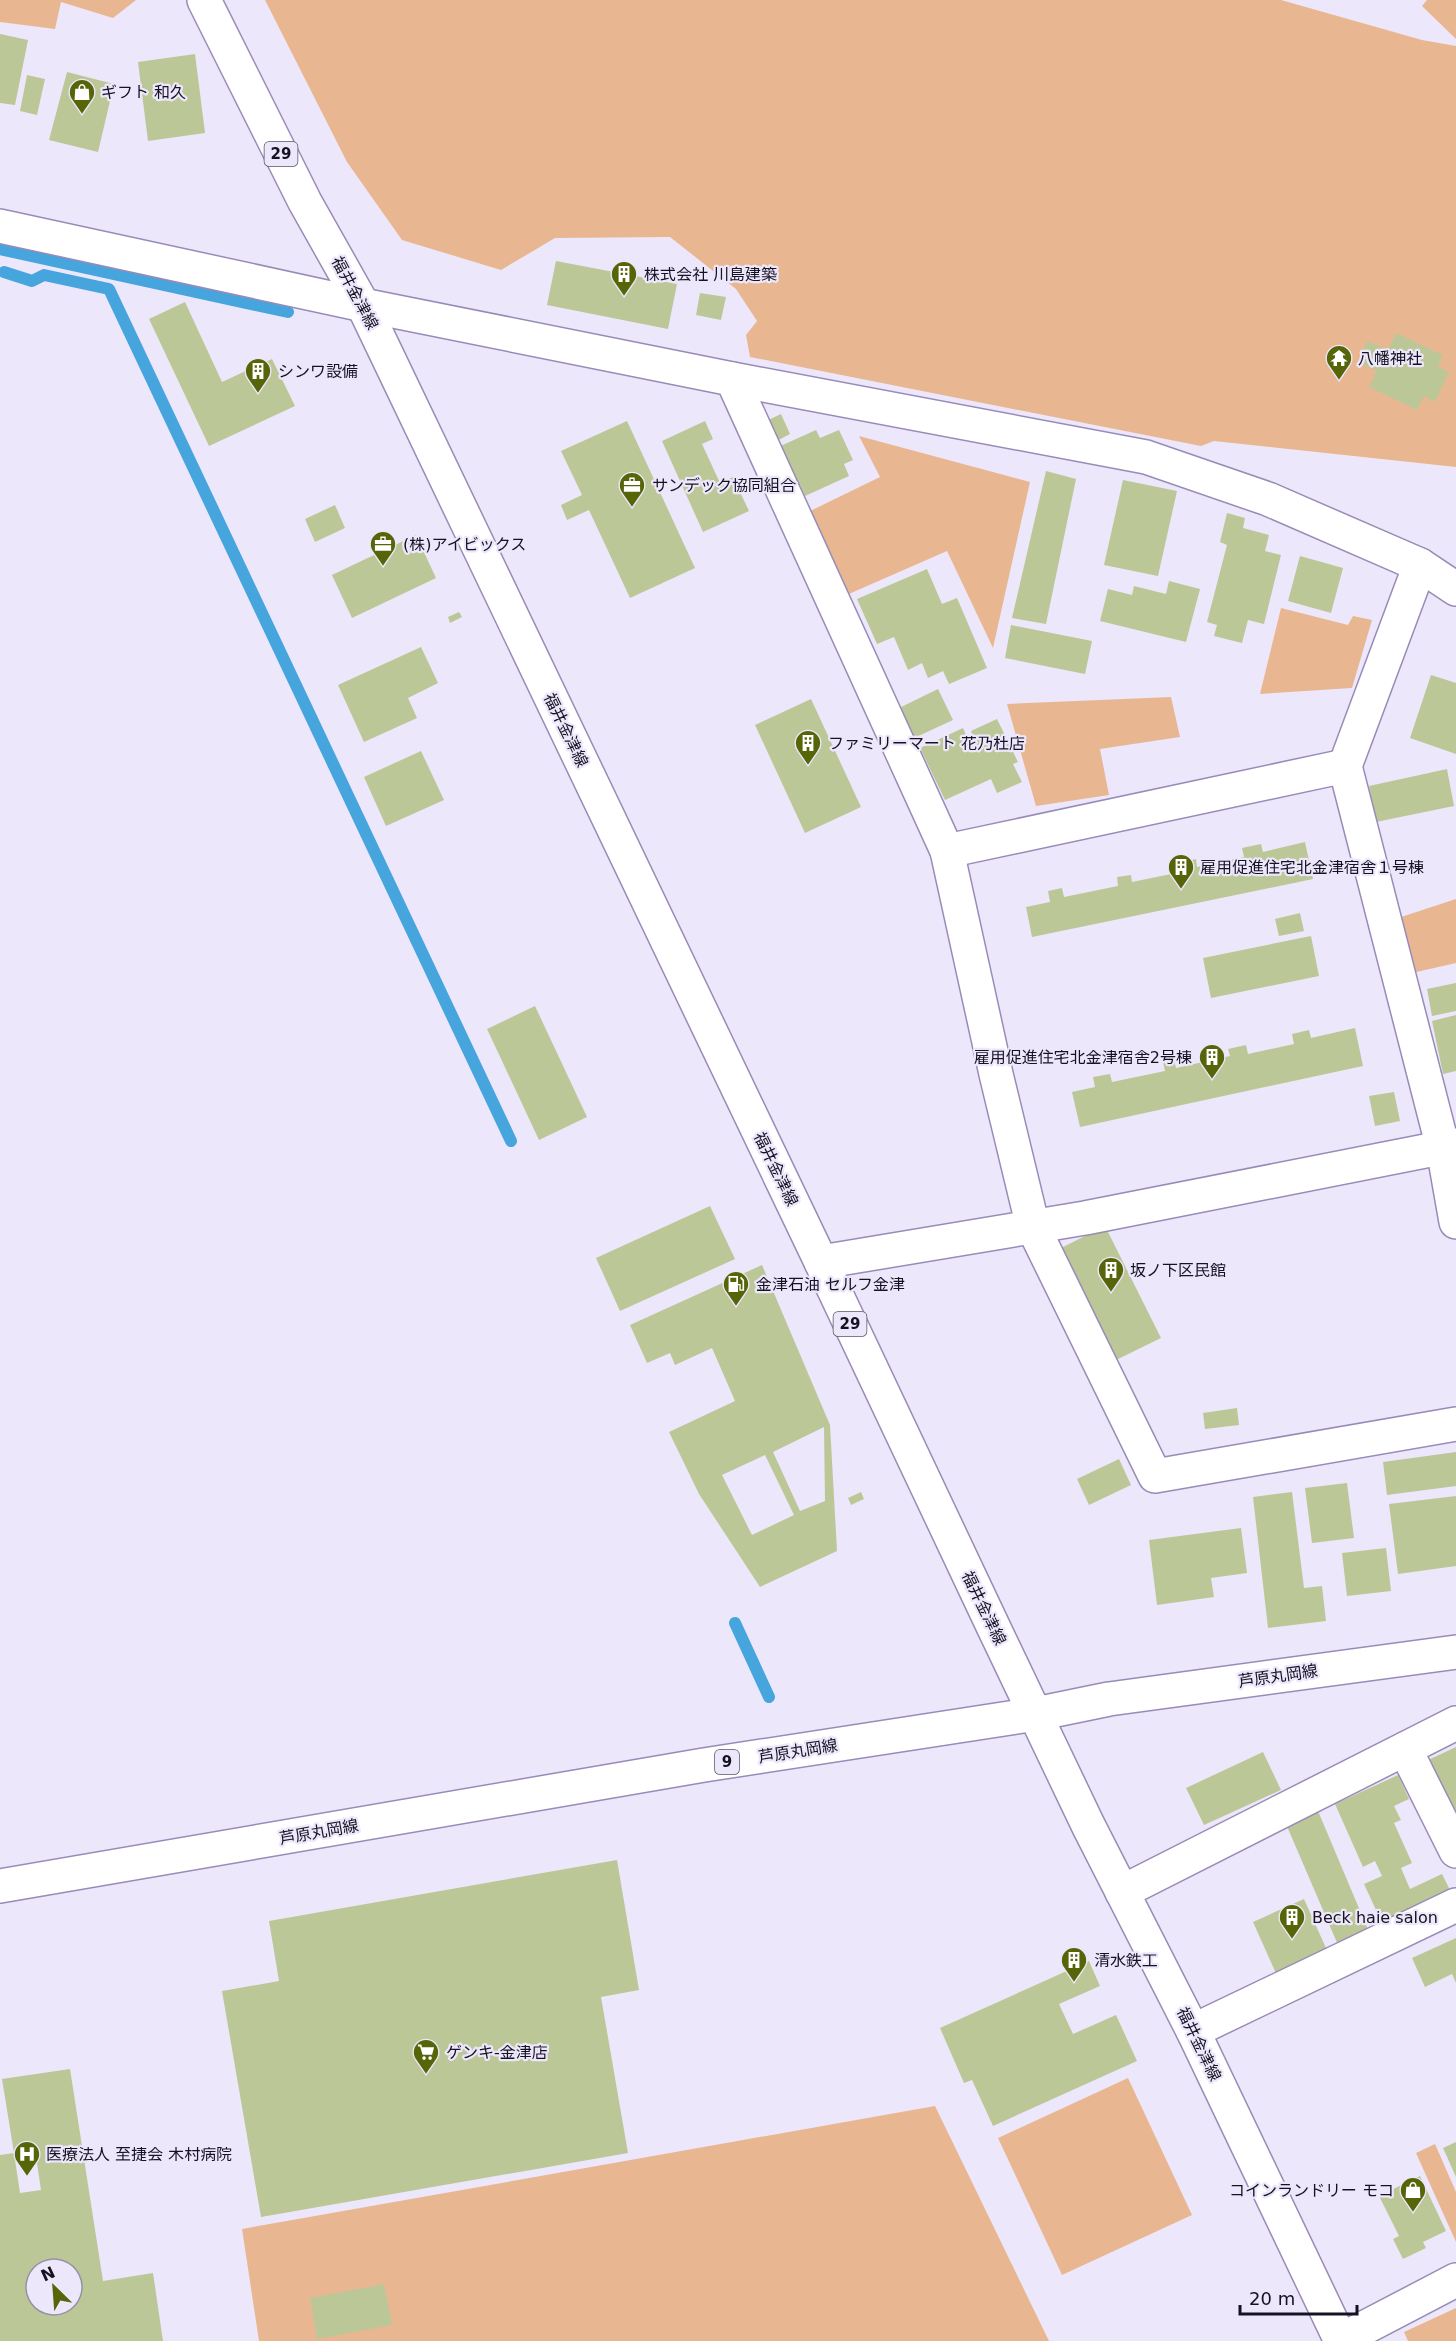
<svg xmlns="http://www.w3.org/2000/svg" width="1456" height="2341" viewBox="0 0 1456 2341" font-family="'DejaVu Sans','Noto Sans JP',sans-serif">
<rect width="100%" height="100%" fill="#ede7fb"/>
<g fill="#e8b791">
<path d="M0,0H136L113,18L61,2L55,29L0,22Z"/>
<path d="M265,0H1281L1422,40L1456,46V467L1214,441L1201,446L750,357L746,335L757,321L736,289L670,237L555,238L501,270L402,240L347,162Z"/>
<path d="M1427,0H1456V39L1422,6Z"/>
<path d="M859,436L1030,482L993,648L947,551L842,597L804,514L880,477Z"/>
<path d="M1281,608L1348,625L1353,616L1372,620L1352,688L1260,694Z"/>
<path d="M1171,697L1180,737L1100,749L1109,795L1036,806L1007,704Z"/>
<path d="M1456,899V963L1412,973L1398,918Z"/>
<path d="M1128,2078L1192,2215L1062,2275L998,2138Z"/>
<path d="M935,2106L1049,2341H259L242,2229Z"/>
<path d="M1435,2144L1456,2192V2242L1416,2153Z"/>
<path d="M1456,2308V2341H1408L1404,2332Z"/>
</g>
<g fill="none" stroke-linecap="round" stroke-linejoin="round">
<g stroke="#47a5dd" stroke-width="12">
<path d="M0,249L288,312"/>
<path d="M4,272L32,281L44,275L109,289L511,1141"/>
<path d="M735,1623L769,1697"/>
</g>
</g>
<g fill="#bcc797" fill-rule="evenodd">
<path d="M0,34L28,40L15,105L0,103Z"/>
<path d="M195,54L205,133L148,141L138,62Z"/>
<path d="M67,72L114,84L98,152L49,140Z"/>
<path d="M27,75L45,79L37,115L20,111Z"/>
<path d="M556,261L677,284L668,329L547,305Z"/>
<path d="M700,293L726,297L721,320L696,315Z"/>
<path d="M185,302L222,382L272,359L295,406L209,446L149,319Z"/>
<path d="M1396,333L1443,355L1438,367L1449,372L1435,402L1424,396L1417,410L1369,387L1377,371L1358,362L1367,341L1388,350Z"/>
<path d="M781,414L790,434L771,444L762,423Z"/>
<path d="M627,421L695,568L630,598L589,510L567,520L561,505L582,495L561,451Z"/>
<path d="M705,421L713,439L702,444L720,483L733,477L749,511L703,532L662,441Z"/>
<path d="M816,430L820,438L839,430L853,460L844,464L849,476L805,496L800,485L794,488L776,448Z"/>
<path d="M1046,471L1076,479L1046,624L1012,618Z"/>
<path d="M1123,480L1177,491L1158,576L1104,565Z"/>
<path d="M335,505L345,528L315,542L305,519Z"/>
<path d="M1227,513L1245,518L1243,528L1269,535L1265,551L1281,555L1264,624L1248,620L1242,643L1214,636L1217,625L1207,622L1227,545L1220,542Z"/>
<path d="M416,535L436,578L352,618L332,575Z"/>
<path d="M1300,556L1343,568L1331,613L1288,601Z"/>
<path d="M927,569L942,604L957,598L987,668L949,684L943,671L928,678L922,663L908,670L894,637L877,644L857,599Z"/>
<path d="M1169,581L1200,589L1186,642L1100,621L1108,589L1132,595L1134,586L1166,594Z"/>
<path d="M459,612L462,617L450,623L448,617Z"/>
<path d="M1011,625L1092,641L1085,674L1005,658Z"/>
<path d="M421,647L438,683L408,698L417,718L364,742L338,685Z"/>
<path d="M1431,675L1456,683V754L1410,738Z"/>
<path d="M938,689L953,720L912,739L897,709Z"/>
<path d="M811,699L861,807L805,833L755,725Z"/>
<path d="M997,719L1018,762L1013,764L1022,782L997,793L991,779L945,800L920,748L963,728L970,744L975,741L971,731Z"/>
<path d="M421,751L444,800L386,826L364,777Z"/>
<path d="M1447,769L1454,806L1376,822L1369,786Z"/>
<path d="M1305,842L1313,879L1032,937L1026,907L1050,902L1048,891L1062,888L1064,897L1118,886L1117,877L1131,875L1132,882L1181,872L1179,863L1196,859L1197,867L1244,857L1242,848L1261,844L1263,852Z"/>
<path d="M1300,913L1304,931L1279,936L1275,919Z"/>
<path d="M1311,936L1319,976L1211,998L1203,958Z"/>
<path d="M1456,983V1011L1432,1016L1427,989Z"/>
<path d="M535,1006L587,1117L539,1140L487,1029Z"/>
<path d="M1456,1015V1071L1443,1074L1432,1021Z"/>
<path d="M1355,1028L1363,1066L1080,1127L1072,1092L1095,1087L1093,1077L1110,1074L1112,1082L1165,1071L1163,1062L1174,1060L1176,1068L1230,1056L1228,1049L1246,1045L1248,1054L1294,1044L1292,1034L1309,1030L1311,1038Z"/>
<path d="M1394,1092L1400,1121L1375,1126L1369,1096Z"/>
<path d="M710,1206L735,1259L620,1311L596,1258Z"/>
<path d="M1105,1226L1161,1338L1116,1360L1061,1248Z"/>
<path d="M762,1265L830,1425L837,1551L760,1587L699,1494L669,1432L735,1401L712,1348L675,1365L670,1353L647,1363L630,1325ZM824,1427L825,1501L800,1511L773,1452ZM765,1455L794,1515L752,1535L722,1475Z"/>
<path d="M1237,1408L1239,1425L1205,1429L1203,1413Z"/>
<path d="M1456,1452V1486L1387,1495L1383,1462Z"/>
<path d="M1119,1459L1131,1485L1089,1505L1077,1479Z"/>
<path d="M1347,1483L1354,1538L1312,1543L1305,1488Z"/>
<path d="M861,1492L864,1499L851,1505L848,1498Z"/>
<path d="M1292,1492L1304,1588L1322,1586L1326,1621L1268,1628L1253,1497Z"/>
<path d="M1456,1496V1566L1398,1574L1389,1504Z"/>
<path d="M1241,1528L1247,1573L1211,1578L1214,1597L1157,1605L1149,1540Z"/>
<path d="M1386,1548L1391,1591L1347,1596L1342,1553Z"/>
<path d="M1456,1747V1823L1428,1760Z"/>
<path d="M1263,1752L1281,1790L1204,1825L1186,1788Z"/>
<path d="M1398,1775L1409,1799L1394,1806L1401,1820L1394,1823L1412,1863L1401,1868L1410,1889L1442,1874L1451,1892L1382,1923L1364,1884L1382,1876L1375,1861L1363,1867L1335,1804Z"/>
<path d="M1318,1811L1369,1932L1338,1945L1286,1824Z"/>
<path d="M617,1860L639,1990L601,1997L628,2153L261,2217L222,1991L279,1981L269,1921Z"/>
<path d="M1304,1899L1330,1957L1279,1980L1253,1922Z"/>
<path d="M1456,1938V1983L1452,1974L1425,1987L1412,1958Z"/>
<path d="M1089,1961L1100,1986L1059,2004L1073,2034L1116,2015L1137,2061L993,2126L972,2080L964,2083L940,2028Z"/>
<path d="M70,2069L103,2281L153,2273L163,2341H0V2155L14,2153L20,2193L41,2190L35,2150L14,2153L2,2079ZM36,2269H72V2305H36Z"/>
<path d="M1456,2142V2177L1443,2148Z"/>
<path d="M1420,2176L1446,2231L1423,2242L1426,2248L1403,2259L1393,2239L1399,2236L1379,2196Z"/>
<path d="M384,2284L392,2325L317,2339L310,2298Z"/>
</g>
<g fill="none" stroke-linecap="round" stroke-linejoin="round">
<g stroke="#998bb7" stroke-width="36">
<g id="minor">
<path d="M0,226L363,305L732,379L1146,457L1268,499L1420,565L1456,589"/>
<path d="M732,379L947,851L996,1074L1033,1227L1155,1476L1456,1424"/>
<path d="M1345,766L1420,565"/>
<path d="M947,851L1345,766L1443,1148L1456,1222"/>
<path d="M821,1262L1085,1218L1456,1145"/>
<path d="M1405,1749L1456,1851"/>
<path d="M1122,1892L1456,1723"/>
<path d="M1193,2031L1456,1905"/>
<path d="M1341,2340L1456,2280"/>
</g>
</g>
<g stroke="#998bb7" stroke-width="36">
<g id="major">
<path d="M204,0L305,202L363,305L821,1262L992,1624L1088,1825L1193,2031L1341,2341"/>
<path d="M0,1886L704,1765L1036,1714L1109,1699L1456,1652"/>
</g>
</g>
<use href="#minor" stroke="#fff" stroke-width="33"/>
<use href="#major" stroke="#fff" stroke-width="33"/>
</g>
<defs>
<g id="shop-pin" transform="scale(1.35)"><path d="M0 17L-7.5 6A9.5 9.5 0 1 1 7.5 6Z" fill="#576509" stroke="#ede7fb"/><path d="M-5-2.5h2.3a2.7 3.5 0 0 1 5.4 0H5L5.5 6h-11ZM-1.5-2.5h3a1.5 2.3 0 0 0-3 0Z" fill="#fff"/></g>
<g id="building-pin" transform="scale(1.35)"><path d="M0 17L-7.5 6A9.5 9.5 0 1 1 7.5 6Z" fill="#576509" stroke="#ede7fb"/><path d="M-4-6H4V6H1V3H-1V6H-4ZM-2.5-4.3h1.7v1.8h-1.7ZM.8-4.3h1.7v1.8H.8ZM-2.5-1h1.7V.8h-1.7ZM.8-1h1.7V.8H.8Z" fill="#fff"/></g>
<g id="temple-pin" transform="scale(1.35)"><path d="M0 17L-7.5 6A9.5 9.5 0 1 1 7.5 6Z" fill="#576509" stroke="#ede7fb"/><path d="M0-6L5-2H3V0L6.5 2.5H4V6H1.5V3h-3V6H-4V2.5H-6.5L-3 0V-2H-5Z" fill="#fff"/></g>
<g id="office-pin" transform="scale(1.35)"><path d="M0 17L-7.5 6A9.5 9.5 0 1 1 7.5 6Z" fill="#576509" stroke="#ede7fb"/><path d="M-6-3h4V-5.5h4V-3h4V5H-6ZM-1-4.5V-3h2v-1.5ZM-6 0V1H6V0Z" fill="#fff"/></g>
<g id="fuel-pin" transform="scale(1.35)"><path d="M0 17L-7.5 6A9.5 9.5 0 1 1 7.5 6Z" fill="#576509" stroke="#ede7fb"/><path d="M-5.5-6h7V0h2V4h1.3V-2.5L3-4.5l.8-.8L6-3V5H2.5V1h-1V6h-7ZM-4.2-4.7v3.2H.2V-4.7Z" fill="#fff"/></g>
<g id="supermarket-pin" transform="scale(1.35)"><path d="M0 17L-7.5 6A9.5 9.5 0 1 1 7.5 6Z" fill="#576509" stroke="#ede7fb"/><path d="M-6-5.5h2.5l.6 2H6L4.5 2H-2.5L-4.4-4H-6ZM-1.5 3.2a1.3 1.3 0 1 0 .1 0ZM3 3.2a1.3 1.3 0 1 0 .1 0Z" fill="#fff"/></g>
<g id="hospital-pin" transform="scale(1.35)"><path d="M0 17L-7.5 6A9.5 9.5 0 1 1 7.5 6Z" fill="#576509" stroke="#ede7fb"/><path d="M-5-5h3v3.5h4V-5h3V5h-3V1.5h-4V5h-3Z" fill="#fff"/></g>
</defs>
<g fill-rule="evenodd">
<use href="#shop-pin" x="82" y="92"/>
<use href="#building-pin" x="624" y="274"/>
<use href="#temple-pin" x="1339" y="358"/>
<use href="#building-pin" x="258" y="371"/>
<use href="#office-pin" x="632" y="485"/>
<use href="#office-pin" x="383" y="544"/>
<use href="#building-pin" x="808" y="743"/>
<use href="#building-pin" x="1181" y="867"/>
<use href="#building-pin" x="1212" y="1057"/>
<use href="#building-pin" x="1111" y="1270"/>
<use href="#fuel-pin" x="736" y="1284"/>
<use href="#building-pin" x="1292" y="1917"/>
<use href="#building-pin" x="1074" y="1960"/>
<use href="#supermarket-pin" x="426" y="2052"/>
<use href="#hospital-pin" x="27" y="2154"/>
<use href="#shop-pin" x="1413" y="2190"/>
</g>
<g text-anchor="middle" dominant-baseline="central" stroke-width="4.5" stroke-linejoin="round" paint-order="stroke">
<g fill="#ede7fb" stroke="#575263" stroke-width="1.5">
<rect x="264.5" y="142" width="33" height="24" rx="4.5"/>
<rect x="833.5" y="1312" width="33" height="24" rx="4.5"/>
<rect x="715" y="1750" width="24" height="24" rx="4.5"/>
</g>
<g font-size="15" font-weight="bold" fill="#171222">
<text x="281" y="154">29</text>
<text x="850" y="1324">29</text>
<text x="727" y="1762">9</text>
</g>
<g font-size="16" fill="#171222" stroke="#ede7fb" text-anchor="start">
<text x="101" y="92">ギフト 和久</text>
<text x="644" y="274">株式会社 川島建築</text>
<text x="1358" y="358">八幡神社</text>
<text x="278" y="371">シンワ設備</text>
<text x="652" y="485">サンデック協同組合</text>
<text x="403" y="544">(株)アイビックス</text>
<text x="828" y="743">ファミリーマート 花乃杜店</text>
<text x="1200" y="867">雇用促進住宅北金津宿舎１号棟</text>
<text x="1192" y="1057" text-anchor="end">雇用促進住宅北金津宿舎2号棟</text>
<text x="1130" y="1270">坂ノ下区民館</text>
<text x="756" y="1284">金津石油 セルフ金津</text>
<text x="1312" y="1917">Beck haie salon</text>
<text x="1094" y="1960">清水鉄工</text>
<text x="446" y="2052">ゲンキ-金津店</text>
<text x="46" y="2154">医療法人 至捷会 木村病院</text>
<text x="1394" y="2190" text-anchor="end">コインランドリー モコ</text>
</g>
<g font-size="16" fill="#171222" stroke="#ede7fb">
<text transform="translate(355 293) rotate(62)">福井金津線</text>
<text transform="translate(566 730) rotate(64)">福井金津線</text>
<text transform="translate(776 1169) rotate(64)">福井金津線</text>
<text transform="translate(984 1608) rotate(64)">福井金津線</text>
<text transform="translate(1278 1676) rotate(-8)">芦原丸岡線</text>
<text transform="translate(798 1751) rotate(-9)">芦原丸岡線</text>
<text transform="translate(319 1832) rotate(-10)">芦原丸岡線</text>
<text transform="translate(1199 2044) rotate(64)">福井金津線</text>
</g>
</g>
<g transform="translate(54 2287) rotate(335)"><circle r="28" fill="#ede7fb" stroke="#9792a4" stroke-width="1.5"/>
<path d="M0-4.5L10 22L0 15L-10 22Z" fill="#576509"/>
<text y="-9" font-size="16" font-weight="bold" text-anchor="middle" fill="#171222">N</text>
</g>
<path d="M1240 2305v9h117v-9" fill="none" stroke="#171222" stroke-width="3"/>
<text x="1249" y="2305" font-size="18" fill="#171222" stroke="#ede7fb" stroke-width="4.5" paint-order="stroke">20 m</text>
</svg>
